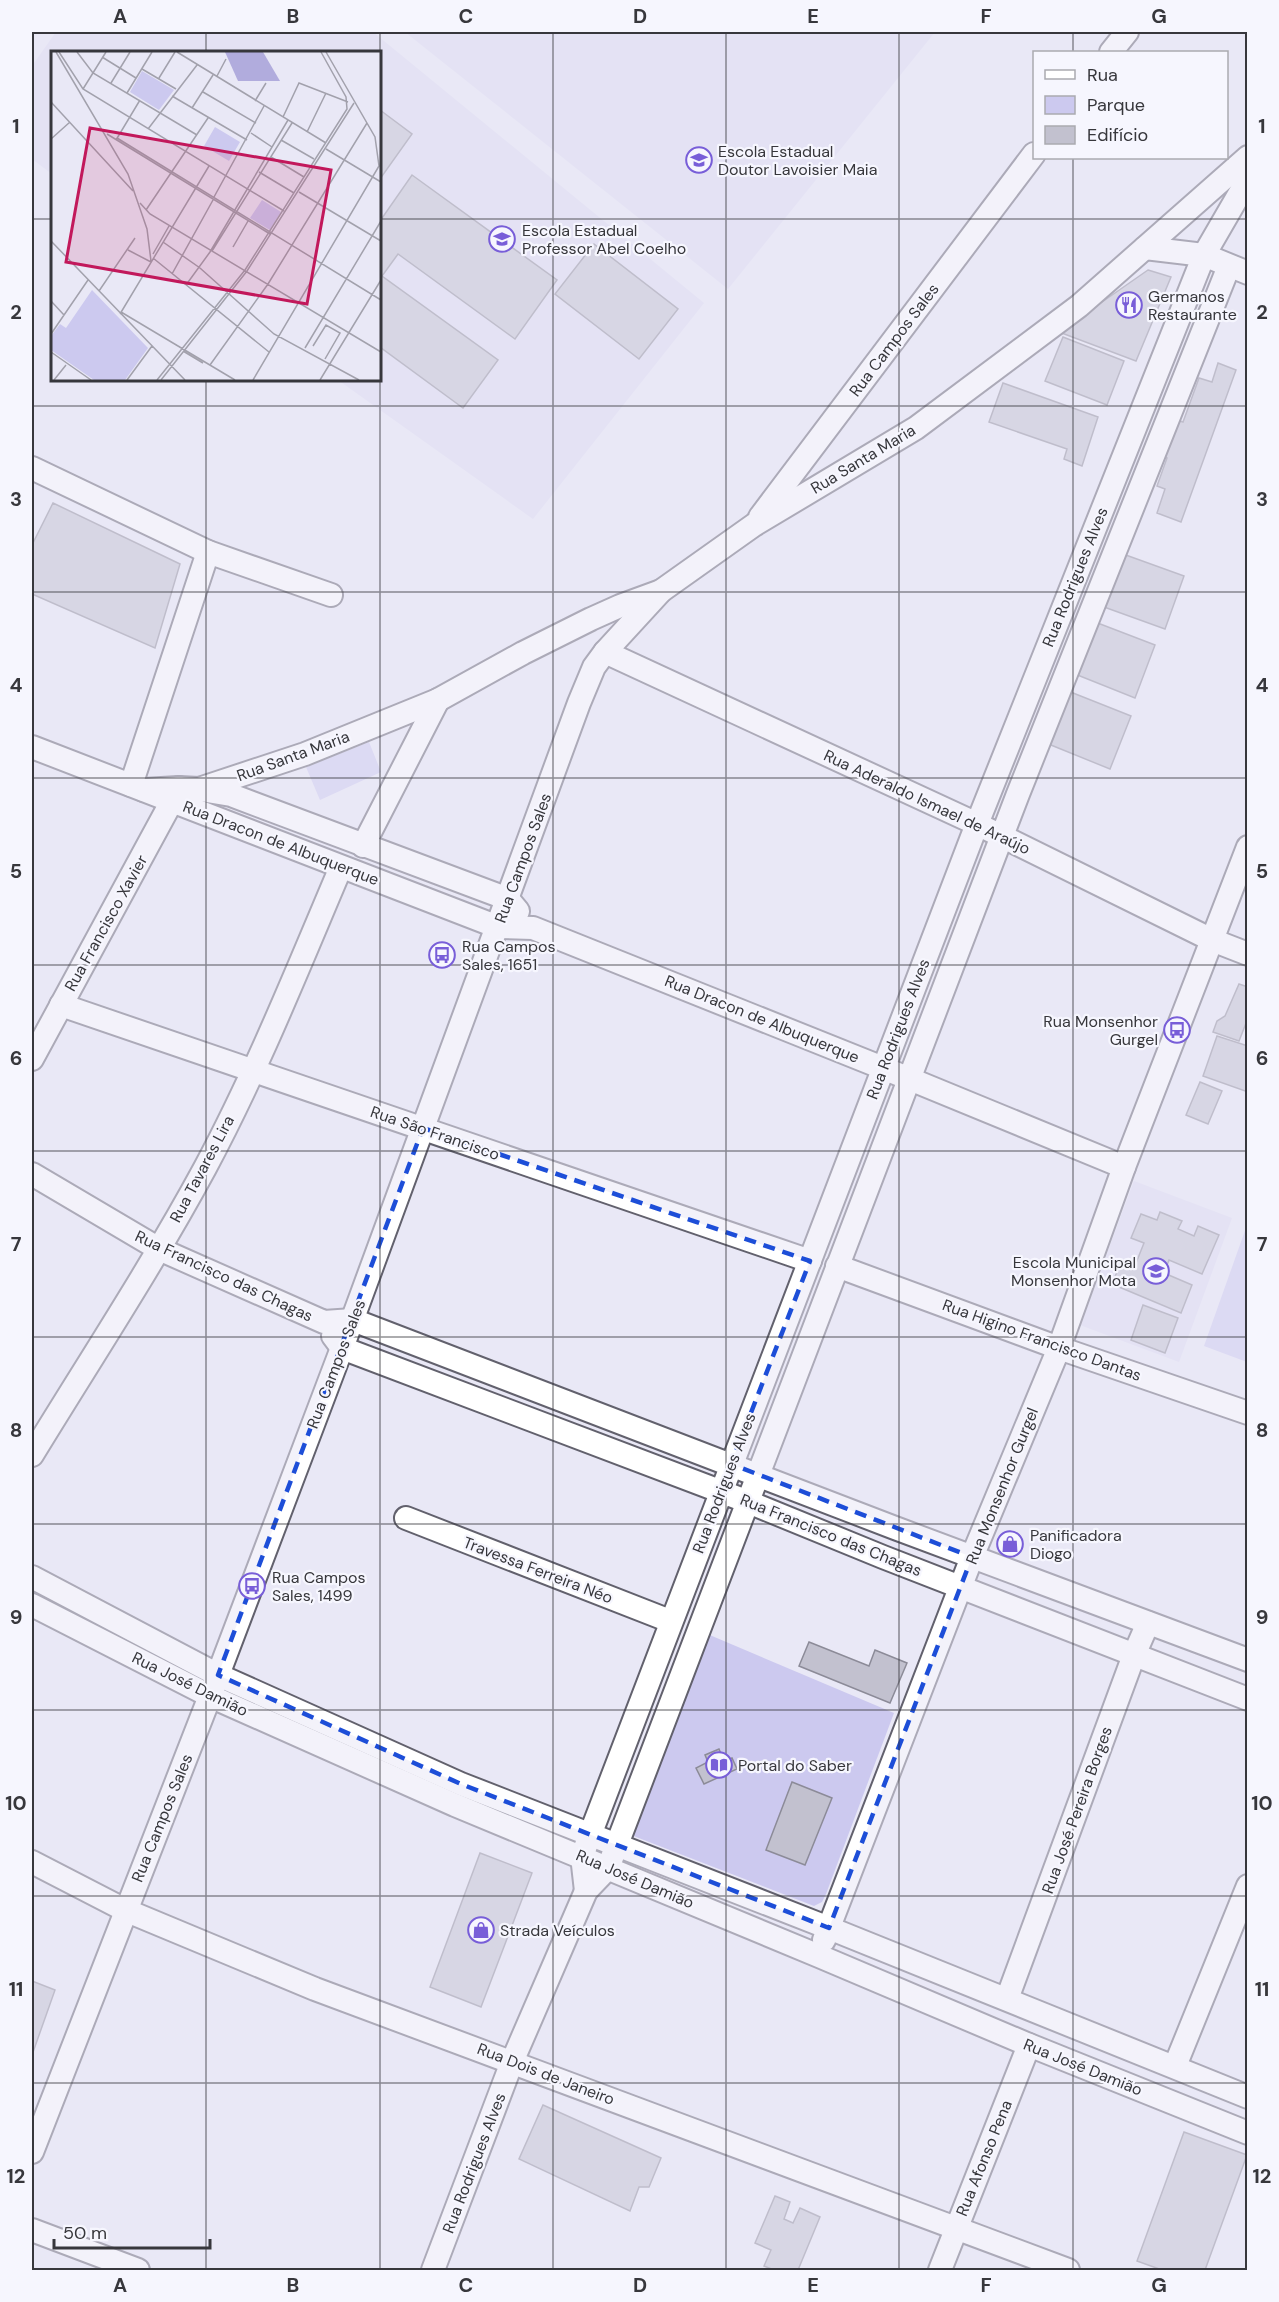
<svg xmlns="http://www.w3.org/2000/svg" width="1279" height="2302" viewBox="0 0 1279 2302" font-family="'DM Sans',sans-serif">
<rect width="100%" height="100%" fill="#e9e8f6"/>
<g fill="#dddcf1">
<path d="M56,32H373L704,303L533,519L338,380H380V52H52V174L32,159V66Z"/>
<path d="M405,32H935L728,289Z"/>
<path d="M1134,1181L1232,1218L1179,1362L1080,1325Z"/>
</g>
<g fill="#ccc9ef">
<path d="M369,742L381,772L320,800L306,767Z"/>
<path d="M1247,1225L1248,1362H1247L1204,1346Z"/>
<path d="M705,1633L894,1713L826,1894L822,1902L814,1906L631,1835Z"/>
</g>
<g fill="#c2c1cf" stroke="#8c8b98" stroke-width="1.5">
<path d="M380,110L412,134L380,179Z"/>
<path d="M412,175L557,280L515,339L398,254L382,276L498,360L463,408L380,347V221Z"/>
<path d="M594,244L678,309L639,359L555,294Z"/>
<path d="M1148,270L1171,277L1136,361L1059,332Z"/>
<path d="M1063,337L1124,361L1107,405L1045,381Z"/>
<path d="M1218,363L1236,370L1181,522L1157,513L1165,489L1157,486L1167,458L1157,454L1170,418L1183,422L1199,378L1212,382Z"/>
<path d="M1003,383L1098,417L1082,466L1064,459L1067,449L989,422Z"/>
<path d="M53,503L180,564L155,648L32,594V545Z"/>
<path d="M1123,554L1184,576L1165,629L1104,607Z"/>
<path d="M1095,622L1155,645L1135,698L1075,674Z"/>
<path d="M1068,691L1131,716L1110,769L1046,743Z"/>
<path d="M1239,984L1248,987V1018L1239,1041L1213,1032L1217,1021L1225,1016Z"/>
<path d="M1217,1036L1248,1046V1092L1203,1076Z"/>
<path d="M1200,1082L1222,1091L1208,1124L1186,1115Z"/>
<path d="M1160,1212L1182,1221L1178,1229L1194,1236L1198,1226L1219,1235L1202,1274L1169,1260L1164,1273L1192,1285L1181,1313L1112,1284L1121,1262L1134,1268L1144,1243L1131,1238L1141,1214L1157,1220Z"/>
<path d="M1143,1305L1178,1318L1165,1353L1131,1340Z"/>
<path d="M809,1642L869,1666L875,1650L907,1663L890,1703L799,1666Z"/>
<path d="M719,1749L724,1761L732,1758L737,1769L704,1784L696,1768L708,1762L705,1755Z"/>
<path d="M792,1782L832,1798L805,1865L766,1850Z"/>
<path d="M480,1853L532,1873L481,2007L430,1987Z"/>
<path d="M32,1981L55,1990L32,2055Z"/>
<path d="M543,2105L661,2158L649,2187H639L630,2211L519,2159Z"/>
<path d="M1184,2132L1247,2155L1205,2270H1162L1137,2261Z"/>
<path d="M775,2196L790,2202L784,2219L793,2223L800,2208L820,2217L798,2270H774L764,2266L771,2250L755,2243Z"/>
</g>
<g fill="none" stroke-linecap="round" stroke-linejoin="round">
<g stroke="#62616d" stroke-width="26">
<g id="minor">
<path d="M1111,52L1127,32"/>
<path d="M1145,248L1204,255L1248,273"/>
<path d="M32,468L208,552L331,595"/>
<path d="M760,517L1034,154"/>
<path d="M605,652L977,824L1212,940L1248,954"/>
<path d="M32,747L498,927L533,928L883,1068L1124,1167"/>
<path d="M131,785L208,552"/>
<path d="M144,790L179,788L199,789L305,754L438,700L523,653L591,619L620,606L661,591L754,525L916,428L1079,306L1248,157"/>
<path d="M201,790L231,795L508,899L518,911"/>
<path d="M363,846L438,700"/>
<path d="M61,1005L810,1261"/>
<path d="M32,1059L179,788"/>
<path d="M32,1174L159,1249L324,1322L353,1320L895,1528L1248,1660"/>
<path d="M837,1266L1059,1348L1248,1413"/>
<path d="M333,1336L342,1348L746,1501L883,1557L1248,1699"/>
<path d="M32,1455C90,1360 152,1266 205,1168C257,1071 298,968 341,867"/>
<path d="M406,1518L670,1621"/>
<path d="M32,1577L218,1675L461,1784L829,1928L1248,2097"/>
<path d="M32,1605L210,1696L455,1805L819,1956L1029,2045L1248,2133"/>
<path d="M32,1862L125,1910L315,1989L1068,2270"/>
<path d="M586,1891L582,1856L977,824L1204,255L1248,179"/>
<path d="M824,1940L972,1557L1059,1348L1124,1167L1248,847"/>
<path d="M1007,1999L1134,1655L1148,1623"/>
<path d="M1175,2066L1248,1886"/>
<path d="M32,2152L210,1696L342,1348L579,703L594,667L605,652L661,591"/>
<path d="M32,2230L138,2270"/>
<path d="M433,2270L512,2062L586,1891L608,1868L1018,794L1229,266"/>
<path d="M940,2270L1029,2045"/>
</g>
</g>
<use href="#minor" stroke="#fff" stroke-width="22"/>
</g>
<path d="M0 0H1279V2302H0ZM423,1128L810,1261L731,1464L972,1557L829,1928L461,1784L218,1675Z" fill="#e9e8f6" fill-opacity=".55" fill-rule="evenodd"/>
<path fill="none" stroke="#1d4ed8" stroke-width="4.5" stroke-dasharray="12 8" stroke-linejoin="round" d="M423,1128L810,1261L731,1464L972,1557L829,1928L461,1784L218,1675Z"/>
<path fill="none" stroke="#37373c" stroke-width="1.5" stroke-opacity="0.55" d="M206,32V52M380,32V2270M553,32V2270M726,32V2270M899,32V2270M1073,32V52M1073,158V2270M32,219H52M380,219H1248M206,380V2270M32,406H1248M32,592H1248M32,778H1248M32,965H1248M32,1151H1248M32,1337H1248M32,1524H1248M32,1710H1248M32,1896H1248M32,2083H1248"/>
<defs>
<g id="school-ring" transform="scale(1.35)"><circle r="9.5" fill="#f6f6fe" stroke="#785ed8" stroke-width="1.5"/><path d="M0-5L7-2L0 1L-7-2ZM-4 1L0 2.5L4 1V4Q0 6-4 4Z" fill="#785ed8"/></g>
<g id="restaurant-ring" transform="scale(1.35)"><circle r="9.5" fill="#f6f6fe" stroke="#785ed8" stroke-width="1.5"/><path d="M-5-6h1v4h1v-4h1v4h1v-4h1v5L-1.5 .5V6h-2V.5L-5-1ZM5-6V6H3V1.5H1.5Q1.5-4 5-6Z" fill="#785ed8"/></g>
<g id="bus-ring" transform="scale(1.35)"><circle r="9.5" fill="#f6f6fe" stroke="#785ed8" stroke-width="1.5"/><path d="M-5-6H5V4H4V6H2V4H-2V6H-4V4H-5ZM-3.5-4V0h7V-4ZM-3.5 1.2v1.5H-2V1.2ZM2 1.2v1.5H3.5V1.2Z" fill="#785ed8"/></g>
<g id="shop-ring" transform="scale(1.35)"><circle r="9.5" fill="#f6f6fe" stroke="#785ed8" stroke-width="1.5"/><path d="M-5-2.5h2.3a2.7 3.5 0 0 1 5.4 0H5L5.5 6h-11ZM-1.5-2.5h3a1.5 2.3 0 0 0-3 0Z" fill="#785ed8"/></g>
<g id="library-ring" transform="scale(1.35)"><circle r="9.5" fill="#f6f6fe" stroke="#785ed8" stroke-width="1.5"/><path d="M-6-4Q-3-5.5-.7-3.5V5Q-3 3-6 4ZM6-4Q3-5.5 .7-3.5V5Q3 3 6 4Z" fill="#785ed8"/></g>
</defs>
<g fill-rule="evenodd">
<use href="#school-ring" x="699" y="160"/>
<use href="#school-ring" x="502" y="239"/>
<use href="#restaurant-ring" x="1129" y="305"/>
<use href="#bus-ring" x="442" y="955"/>
<use href="#bus-ring" x="1177" y="1030"/>
<use href="#school-ring" x="1156" y="1271"/>
<use href="#shop-ring" x="1010" y="1544"/>
<use href="#bus-ring" x="252" y="1586"/>
<use href="#library-ring" x="719" y="1765"/>
<use href="#shop-ring" x="481" y="1930"/>
</g>
<g text-anchor="middle" dominant-baseline="central" stroke-width="4.5" stroke-linejoin="round" paint-order="stroke">
<g font-size="16" fill="#37373c" stroke="#f6f6fe" text-anchor="start">
<text x="718" y="151">Escola Estadual<tspan x="718" dy="18">Doutor Lavoisier Maia</tspan></text>
<text x="522" y="230">Escola Estadual<tspan x="522" dy="18">Professor Abel Coelho</tspan></text>
<text x="1148" y="296">Germanos<tspan x="1148" dy="18">Restaurante</tspan></text>
<text x="462" y="946">Rua Campos<tspan x="462" dy="18">Sales, 1651</tspan></text>
<text x="1158" y="1021" text-anchor="end">Rua Monsenhor<tspan x="1158" dy="18">Gurgel</tspan></text>
<text x="1136" y="1262" text-anchor="end">Escola Municipal<tspan x="1136" dy="18">Monsenhor Mota</tspan></text>
<text x="1030" y="1535">Panificadora<tspan x="1030" dy="18">Diogo</tspan></text>
<text x="272" y="1577">Rua Campos<tspan x="272" dy="18">Sales, 1499</tspan></text>
<text x="738" y="1765">Portal do Saber</text>
<text x="500" y="1930">Strada Veículos</text>
</g>
<g font-size="16" fill="#37373c" stroke="#f6f6fe">
<text transform="translate(894 340) rotate(-53)">Rua Campos Sales</text>
<text transform="translate(863 459) rotate(-31)">Rua Santa Maria</text>
<text transform="translate(1075 577) rotate(-68)">Rua Rodrigues Alves</text>
<text transform="translate(293 756) rotate(-20)">Rua Santa Maria</text>
<text transform="translate(927 802) rotate(25)">Rua Aderaldo Ismael de Araújo</text>
<text transform="translate(281 843) rotate(21)">Rua Dracon de Albuquerque</text>
<text transform="translate(523 858) rotate(-70)">Rua Campos Sales</text>
<text transform="translate(106 923) rotate(-61)">Rua Francisco Xavier</text>
<text transform="translate(762 1019) rotate(22)">Rua Dracon de Albuquerque</text>
<text transform="translate(898 1029) rotate(-69)">Rua Rodrigues Alves</text>
<text transform="translate(435 1133) rotate(19)">Rua São Francisco</text>
<text transform="translate(202 1169) rotate(-62)">Rua Tavares Lira</text>
<text transform="translate(224 1276) rotate(25)">Rua Francisco das Chagas</text>
<text transform="translate(1042 1340) rotate(20)">Rua Higino Francisco Dantas</text>
<text transform="translate(336 1364) rotate(-69)">Rua Campos Sales</text>
<text transform="translate(724 1483) rotate(-69)">Rua Rodrigues Alves</text>
<text transform="translate(1002 1486) rotate(-68)">Rua Monsenhor Gurgel</text>
<text transform="translate(831 1535) rotate(22)">Rua Francisco das Chagas</text>
<text transform="translate(538 1570) rotate(21)">Travessa Ferreira Néo</text>
<text transform="translate(190 1684) rotate(26)">Rua José Damião</text>
<text transform="translate(1077 1810) rotate(-70)">Rua José Pereira Borges</text>
<text transform="translate(162 1818) rotate(-68)">Rua Campos Sales</text>
<text transform="translate(635 1879) rotate(23)">Rua José Damião</text>
<text transform="translate(1083 2067) rotate(22)">Rua José Damião</text>
<text transform="translate(546 2074) rotate(21)">Rua Dois de Janeiro</text>
<text transform="translate(984 2158) rotate(-68)">Rua Afonso Pena</text>
<text transform="translate(474 2163) rotate(-69)">Rua Rodrigues Alves</text>
</g>
</g>
<g transform="translate(51 51)">
<rect width="330" height="330" fill="#e9e8f6"/>
<path d="M91,20L123,39L108,59L79,41ZM164,76L189,91L178,110L153,95ZM211,149L230,161L219,179L199,167ZM41,239L97,297L74,329H43L0,299V285L9,273L15,277Z" fill="#ccc9ef"/>
<path d="M174,1H212L229,30H187Z" fill="#b1acdd"/>
<path fill="none" stroke="#a2a1ac" stroke-width="1.5" d="M5,1L77,123L96,178L100,210M8,1L32,38L233,160M26,1L42,22L146,84M126,1L275,92M51,6L85,27M91,18L125,38M166,25L175,8M108,27L124,1M60,32L79,1M32,38L55,1M152,41L205,72M76,42L101,1M121,45L196,89M204,50L215,32M0,51L82,140M141,57L162,24M232,66L248,32L297,51M97,78L146,14M256,81L275,42M200,82L221,96M56,83L219,183M66,87L330,249M0,88L19,71M65,89L89,49M230,89L263,108M275,98L330,131M220,106L253,126M208,121L243,142M248,141L330,190M163,146L213,55M89,152L99,163L330,301M95,159L157,67M0,190L134,329M112,191L149,217L223,283L308,329M182,196L197,170M77,199L100,211M161,200L241,72M102,203L118,175M102,207L218,301M121,223L162,149M135,234L159,201L237,69M48,240L84,187M0,250L13,264M70,261L184,329M69,263L158,115M0,283L37,229M262,295L275,274L289,282L274,308M254,297L330,170M132,300L152,312M0,301L40,329M159,314L217,233L316,72M3,329L15,314M76,329L101,295M106,329L194,219L296,58L295,46L270,1M110,329L196,220L303,52M202,329L328,115L324,86L275,1M269,329L330,229"/>
<path fill="#c2185b" fill-opacity="0.15" stroke="#c2185b" stroke-width="3" d="M39,77L280,119L256,253L15,211Z"/>
<rect width="330" height="330" fill="none" stroke="#37373c" stroke-width="3"/>
</g>
<rect width="1279" height="2302" fill="none" stroke="#f6f6fe" stroke-width="66"/>
<rect x="1033" y="51" width="195" height="108" fill="#f6f6fe" stroke="#aaaab0" stroke-width="1.5"/>
<rect x="1045" y="70" width="30" height="9" fill="#ffffff" stroke="#aaaab0" stroke-width="1.5"/>
<text x="1087" y="81" font-size="18" fill="#37373c">Rua</text>
<rect x="1045" y="96" width="30" height="18" fill="#ccc9ef" stroke="#aaaab0" stroke-width="1.5"/>
<text x="1087" y="111" font-size="18" fill="#37373c">Parque</text>
<rect x="1045" y="126" width="30" height="18" fill="#c2c1cf" stroke="#aaaab0" stroke-width="1.5"/>
<text x="1087" y="141" font-size="18" fill="#37373c">Edifício</text>
<path d="M54 2239v9h156v-9" fill="none" stroke="#37373c" stroke-width="3"/>
<text x="63" y="2239" font-size="18" fill="#37373c" stroke="#f6f6fe" stroke-width="4.5" paint-order="stroke">50 m</text>
<rect x="33" y="33" width="1213" height="2236" fill="none" stroke="#37373c" stroke-width="2"/>
<g font-size="20" text-anchor="middle" font-weight="bold" fill="#37373c">
<text x="120" y="23">A</text>
<text x="293" y="23">B</text>
<text x="466" y="23">C</text>
<text x="640" y="23">D</text>
<text x="813" y="23">E</text>
<text x="986" y="23">F</text>
<text x="1159" y="23">G</text>
<text x="16" y="133">1</text>
<text x="1262" y="133">1</text>
<text x="16" y="319">2</text>
<text x="1262" y="319">2</text>
<text x="16" y="506">3</text>
<text x="1262" y="506">3</text>
<text x="16" y="692">4</text>
<text x="1262" y="692">4</text>
<text x="16" y="878">5</text>
<text x="1262" y="878">5</text>
<text x="16" y="1065">6</text>
<text x="1262" y="1065">6</text>
<text x="16" y="1251">7</text>
<text x="1262" y="1251">7</text>
<text x="16" y="1437">8</text>
<text x="1262" y="1437">8</text>
<text x="16" y="1624">9</text>
<text x="1262" y="1624">9</text>
<text x="16" y="1810">10</text>
<text x="1262" y="1810">10</text>
<text x="16" y="1996">11</text>
<text x="1262" y="1996">11</text>
<text x="16" y="2183">12</text>
<text x="1262" y="2183">12</text>
<text x="120" y="2292">A</text>
<text x="293" y="2292">B</text>
<text x="466" y="2292">C</text>
<text x="640" y="2292">D</text>
<text x="813" y="2292">E</text>
<text x="986" y="2292">F</text>
<text x="1159" y="2292">G</text>
</g>
</svg>
